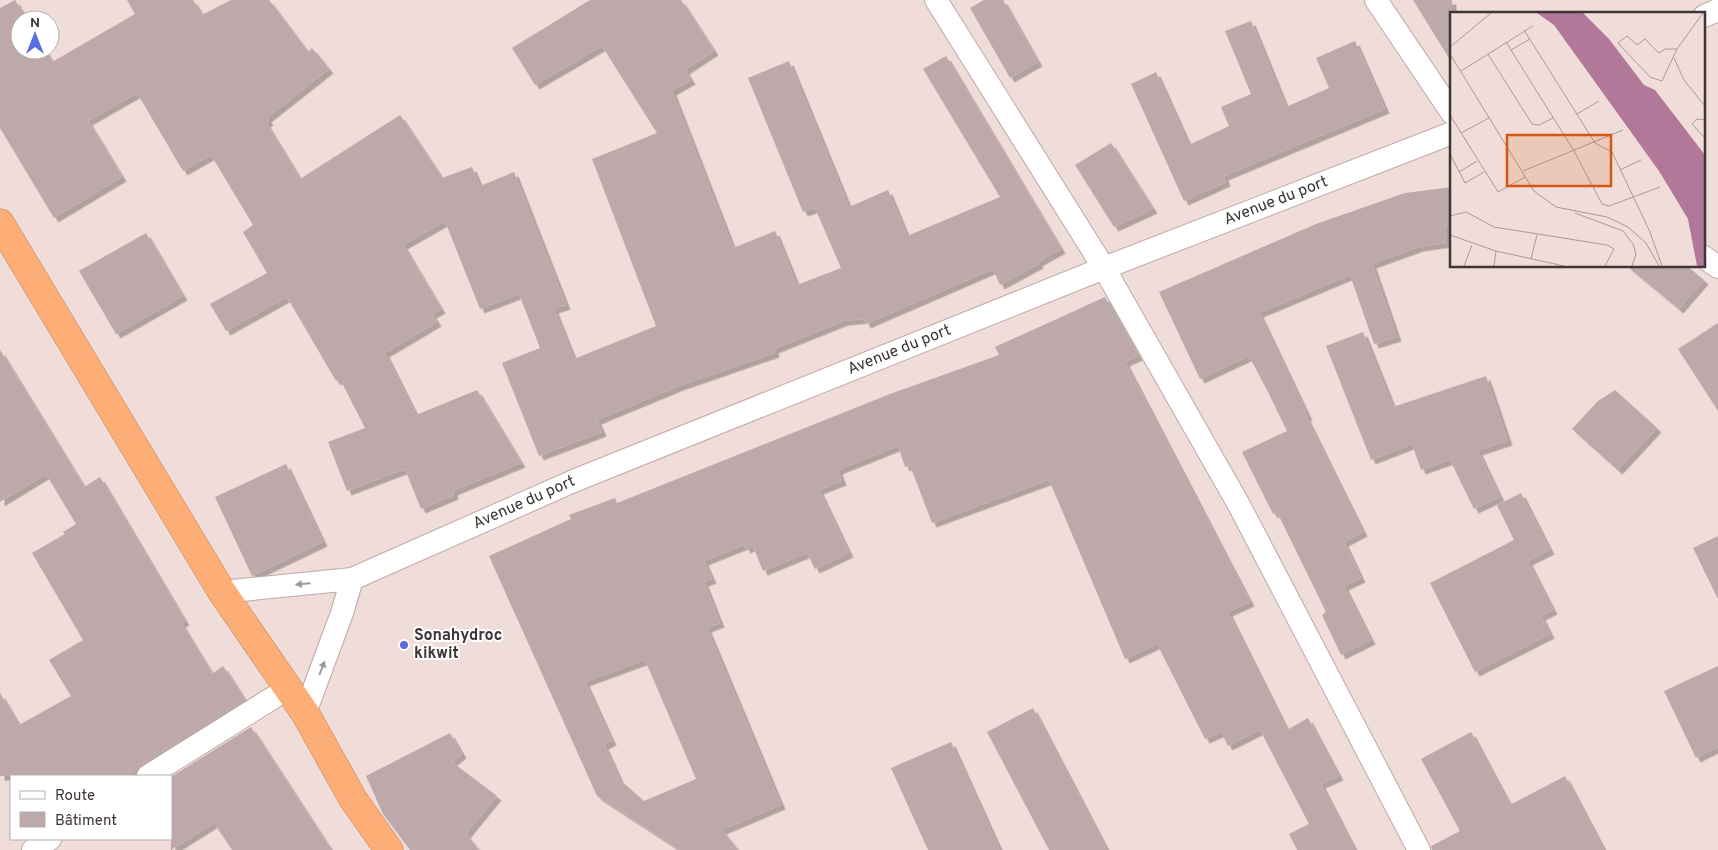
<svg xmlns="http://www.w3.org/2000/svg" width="1718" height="850" viewBox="0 0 1718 850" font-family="Overpass,sans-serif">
<defs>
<filter id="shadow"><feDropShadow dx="4.5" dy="4.5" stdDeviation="0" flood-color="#0004"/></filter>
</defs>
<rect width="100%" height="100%" fill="#f0dcd8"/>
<g fill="#bda9ac" fill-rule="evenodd" filter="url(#shadow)">
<path d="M15,0L27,20H20V50H45L52,62L135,14L127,0H193L202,15L231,0H269L308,52L312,48L329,69L267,118L269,121L266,123L300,179L400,115L442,178L472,167L480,186L514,172L566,305L554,309L574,359L656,326L592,159L657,133L602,46L535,85L512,48L590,0H681L714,51L685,70L691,80L672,91L733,248L775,231L797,285L841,268L815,208L803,212L748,78L789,61L849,207L888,190L907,236L1000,197L923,69L946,56L1061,249L1038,262L1039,264L1000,285L993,269L866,324L864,319L844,321L774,349L775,353L679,386L597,420L602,432L539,456L502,363L540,348L519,294L480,309L445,221L403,245L441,309L432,314L437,322L385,353L416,415L477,390L521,463L453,491L454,495L421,509L405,469L347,491L328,442L365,428L340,379L336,381L287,297L226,331L210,304L267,273L243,232L253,225L211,155L183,171L137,93L88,121L122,177L54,218L0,128V8Z"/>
<path d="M984,0H1003L1038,62L1010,78L970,8Z"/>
<path d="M1413,0H1452V63Z"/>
<path d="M1251,21L1286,107L1329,88L1316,58L1355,41L1385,109L1224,176L1226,182L1184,201L1131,84L1156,72L1189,145L1229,126L1221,107L1251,94L1225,31Z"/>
<path d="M1111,143L1153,209L1114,227L1075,165Z"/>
<path d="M1452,187V228L1445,225L1447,243L1419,247L1372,264L1397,337L1374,344L1350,275L1259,313L1308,416L1306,417L1363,532L1344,542L1361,578L1344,586L1371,640L1341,655L1322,615L1326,612L1277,512L1273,514L1242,452L1287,431L1268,392L1249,356L1200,379L1159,292L1316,224L1405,193Z"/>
<path d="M146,233L183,296L116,334L79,271Z"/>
<path d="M1627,266H1687L1704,280L1679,309Z"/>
<path d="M1105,297L1138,356L1125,362L1250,602L1228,612L1287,730L1308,718L1339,776L1321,784L1355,850H1297L1289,834L1309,824L1260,730L1228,746L1221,732L1205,739L1157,644L1125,659L1049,480L932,523L910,465L905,467L898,446L838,470L842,481L819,490L849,553L815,569L807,553L763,571L753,546L746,549L744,545L704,561L712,579L704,582L720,623L707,628L781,805L722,830L738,850H680L597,796L489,556L571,519L569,515L615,498L617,503L890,394L999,355L995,347ZM645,660L696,779L644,801L620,780L604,745L612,741L585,682Z"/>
<path d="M1718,323V411L1678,349Z"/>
<path d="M1363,332L1393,407L1486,376L1508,441L1478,451L1500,497L1474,509L1450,460L1421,470L1412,444L1371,460L1326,346Z"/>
<path d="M0,350L84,487L100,477L185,621L181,623L212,674L223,666L245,700L141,765L130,776H0V693L19,725L71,696L49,660L83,640L32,553L65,534L63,532L76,524L46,474L0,502Z"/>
<path d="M1615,390L1657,428L1618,470L1572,429L1598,401Z"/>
<path d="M286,464L323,542L252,576L215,497Z"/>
<path d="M1521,493L1550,550L1528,561L1553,610L1541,616L1550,634L1475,672L1430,583L1514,540L1497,505Z"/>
<path d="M1718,536V599L1693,548Z"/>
<path d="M1718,666V747L1696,758L1664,691Z"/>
<path d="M1033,708L1107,850H1049L987,732Z"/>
<path d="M251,727L331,850H232L214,823L171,850V777Z"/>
<path d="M1471,732L1510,805L1565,776L1604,850H1432L1431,846L1460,831L1421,759Z"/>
<path d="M450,733L462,754L452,762L497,796L466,834L479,850H410L383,814L366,776Z"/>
<path d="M951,742L1000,850H928L891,768Z"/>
</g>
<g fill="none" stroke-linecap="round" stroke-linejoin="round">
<g stroke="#bdaaa6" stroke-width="24">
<g id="street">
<path d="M936,0L1104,268L1239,505L1419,850"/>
<path d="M1376,0L1452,113"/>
<path d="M1704,16L1718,10"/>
<path d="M1704,257L1718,267"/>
<path id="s1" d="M222,592L352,579L576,480L1104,268L1452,133"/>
<path d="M305,713L342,613L352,579"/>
<path d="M148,776L287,689"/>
<path d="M33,850L50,839"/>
</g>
</g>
<g stroke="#ba845f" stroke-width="29">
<path id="highway" d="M0,223L222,592L305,713L353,799L389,850"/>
</g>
<use href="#street" stroke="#fff" stroke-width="22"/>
<use href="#highway" stroke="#fdae76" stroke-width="28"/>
</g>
<defs><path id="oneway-solid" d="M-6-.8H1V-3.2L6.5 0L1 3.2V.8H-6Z" transform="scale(1.25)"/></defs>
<g fill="#9e9a9a">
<use href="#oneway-solid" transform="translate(303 584) rotate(175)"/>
<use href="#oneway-solid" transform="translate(322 668) rotate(-69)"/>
</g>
<circle fill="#596ce3" stroke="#fff" stroke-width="2" cx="404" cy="645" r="5"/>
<g text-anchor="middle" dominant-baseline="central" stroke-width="4" stroke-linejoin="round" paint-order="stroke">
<g font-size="16" fill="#3e3634" stroke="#fff">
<text stroke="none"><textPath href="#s1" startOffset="1129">Avenue du port</textPath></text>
<text stroke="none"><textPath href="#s1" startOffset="724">Avenue du port</textPath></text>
<text stroke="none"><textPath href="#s1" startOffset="319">Avenue du port</textPath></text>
</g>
<g font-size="16" font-weight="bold" fill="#3e3634" stroke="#fff" text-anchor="start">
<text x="414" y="636">Sonahydroc<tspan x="414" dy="18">kikwit</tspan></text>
</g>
</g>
<g transform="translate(1450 12)">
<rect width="255" height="255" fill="#f0dcd8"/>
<path d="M87,1H133L159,27L194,73L205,78L255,143V254H247L238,207L209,159L104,13Z" fill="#b17899"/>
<path fill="none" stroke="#a99a96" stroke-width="1" d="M74,18L145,131L162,140L200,220L212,254M56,30L124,139L152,192L159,194L210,175M0,35L41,1M227,37H215L209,41L195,27L187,33L177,24L168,31L200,65L212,69L227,37L253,1M61,38L80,27M0,42L84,179L106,195L157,205L178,215L196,231L209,254M38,42L82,112L89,113L103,106M224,46L234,68L255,94M11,59L83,14M127,102L149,89M0,103L48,180L75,165M255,108L247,107L242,112L255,126M11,121L39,106M0,142L15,171L34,160M170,158L191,148M73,159L173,118M9,160L27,149M125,201L173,219L183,232L186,242L182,254M0,204L16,200L44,215L157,233L164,237L155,254M0,223L46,239L114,254M81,247L87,223M14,254L22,233M44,254L46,239"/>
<path fill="#d75610" fill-opacity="0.15" stroke="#d75610" stroke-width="2.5" d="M57,123H161V174H57Z"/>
<rect width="255" height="255" fill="none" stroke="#3e3634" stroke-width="2.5"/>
</g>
<rect x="10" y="775" width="162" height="65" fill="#ffffff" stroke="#b2afae"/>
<rect x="20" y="791" width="25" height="8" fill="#ffffff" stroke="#b2afae"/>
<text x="55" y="800" font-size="15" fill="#3e3634">Route</text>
<rect x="20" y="812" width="25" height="15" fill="#bda9ac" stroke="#b2afae"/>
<text x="55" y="825" font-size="15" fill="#3e3634">Bâtiment</text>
<g transform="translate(35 35)"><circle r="24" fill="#ffffff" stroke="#b2afae"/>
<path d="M0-4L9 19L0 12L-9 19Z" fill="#596ce3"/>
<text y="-8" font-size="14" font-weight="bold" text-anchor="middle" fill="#3e3634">N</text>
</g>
</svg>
